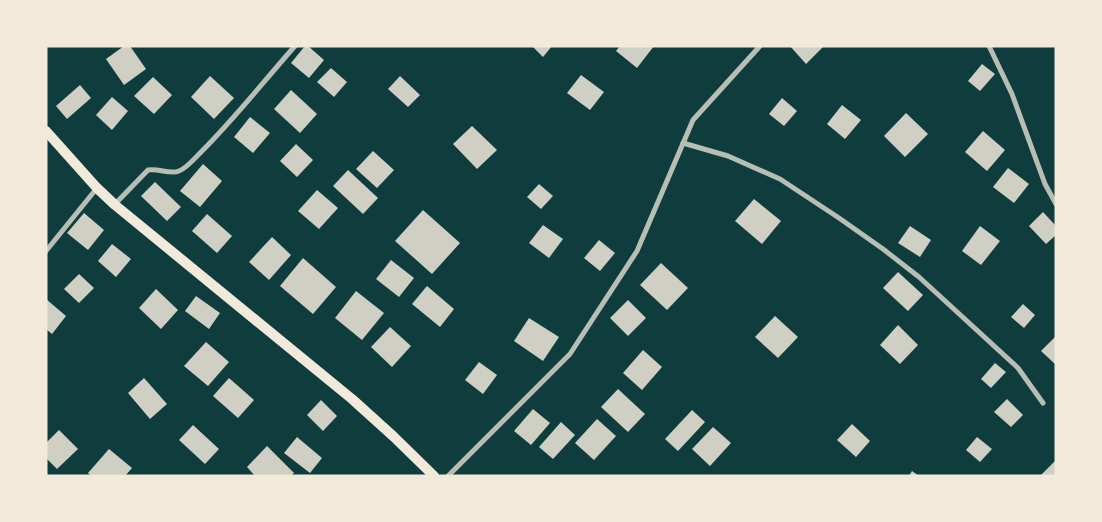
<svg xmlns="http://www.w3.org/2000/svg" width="1102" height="522" viewBox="0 0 1102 522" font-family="Roboto,sans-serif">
<rect width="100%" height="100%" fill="#0f3d3e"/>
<g fill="#cfcfc3">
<path d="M124,46H130L146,69L124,85L106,59Z"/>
<path d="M305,46H308L324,60L309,78L291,63Z"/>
<path d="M532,46H552L543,57Z"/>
<path d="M620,46H654L637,68L616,51Z"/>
<path d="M790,46H824L806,64Z"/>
<path d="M982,64L995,74L980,91L968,81Z"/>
<path d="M331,68L347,82L334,97L317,82Z"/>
<path d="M581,75L604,92L590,110L567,93Z"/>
<path d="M210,76L234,98L214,119L191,97Z"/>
<path d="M400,76L420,95L408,107L388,89Z"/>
<path d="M153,77L172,95L154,114L134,96Z"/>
<path d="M80,85L91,98L67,119L56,106Z"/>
<path d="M291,90L317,114L300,133L274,109Z"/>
<path d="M112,97L128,111L112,130L96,115Z"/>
<path d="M782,98L797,111L784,126L769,114Z"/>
<path d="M842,105L861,120L845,139L827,124Z"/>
<path d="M906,113L928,134L905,157L884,136Z"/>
<path d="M250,117L270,133L253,153L234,137Z"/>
<path d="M472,126L497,150L477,169L453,144Z"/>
<path d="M983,131L1005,150L987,171L965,152Z"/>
<path d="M296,144L313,160L297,177L280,161Z"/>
<path d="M373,151L394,170L377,188L356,169Z"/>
<path d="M203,164L222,181L200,207L180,191Z"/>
<path d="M1008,168L1029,184L1014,203L993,187Z"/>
<path d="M348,170L378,198L363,214L333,186Z"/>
<path d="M155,182L181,207L167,221L141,196Z"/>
<path d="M539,184L553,196L541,209L527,197Z"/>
<path d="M317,190L338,208L319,229L298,211Z"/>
<path d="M754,199L781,221L762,244L735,221Z"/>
<path d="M423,210L460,243L432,274L395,241Z"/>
<path d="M1043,212L1056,226V235L1046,244L1029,226Z"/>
<path d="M84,213L104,230L88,250L67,233Z"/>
<path d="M207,214L232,236L217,253L192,231Z"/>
<path d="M543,225L563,239L549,258L529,243Z"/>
<path d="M910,226L931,240L920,257L898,243Z"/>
<path d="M980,226L1000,241L981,265L962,251Z"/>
<path d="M272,237L291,255L269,280L249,262Z"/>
<path d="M599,240L615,253L600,271L584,258Z"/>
<path d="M112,244L131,259L116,277L98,261Z"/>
<path d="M303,258L336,287L313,314L280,286Z"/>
<path d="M391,260L414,278L399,297L376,279Z"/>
<path d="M661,263L688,288L667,310L640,285Z"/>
<path d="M898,272L923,295L908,311L883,288Z"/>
<path d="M79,274L94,288L79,303L64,289Z"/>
<path d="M427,286L454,309L440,327L412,304Z"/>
<path d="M156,289L178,310L161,329L139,308Z"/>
<path d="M356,291L384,313L362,340L335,318Z"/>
<path d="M196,296L220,313L209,329L185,311Z"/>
<path d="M46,299L66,316L52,334L46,329Z"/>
<path d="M628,300L646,318L628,336L610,318Z"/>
<path d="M1023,304L1035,315L1024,328L1011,317Z"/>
<path d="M775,316L798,337L778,358L755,337Z"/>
<path d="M529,318L559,337L543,361L514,341Z"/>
<path d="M898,325L918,345L900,364L880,345Z"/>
<path d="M390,327L411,346L392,367L371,347Z"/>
<path d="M1056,336V365L1041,351Z"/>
<path d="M206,342L229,362L208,386L184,366Z"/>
<path d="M643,350L662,367L642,390L623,373Z"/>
<path d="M479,362L497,375L483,394L465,380Z"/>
<path d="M995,363L1006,372L991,388L981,379Z"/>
<path d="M144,378L167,404L150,419L128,393Z"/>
<path d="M229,378L254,400L238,418L213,396Z"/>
<path d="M618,389L645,414L628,432L601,407Z"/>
<path d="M1007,399L1023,415L1011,427L994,412Z"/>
<path d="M321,400L337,416L323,431L307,415Z"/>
<path d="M533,409L550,423L531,445L514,431Z"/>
<path d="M692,410L705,422L678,451L665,439Z"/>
<path d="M597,419L616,436L594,460L575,443Z"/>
<path d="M561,422L575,435L553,459L539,447Z"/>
<path d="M852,424L870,441L856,457L837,440Z"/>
<path d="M193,425L219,449L205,464L179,440Z"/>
<path d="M713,427L731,443L710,466L692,449Z"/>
<path d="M59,430L78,449L57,469L46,458V443Z"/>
<path d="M297,437L322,458L310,473L284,453Z"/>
<path d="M977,437L992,449L980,462L966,450Z"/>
<path d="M267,446L294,473L291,476H255L247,467Z"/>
<path d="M109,449L132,468L125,476H91L88,473Z"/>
<path d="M1056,460V476H1040Z"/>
<path d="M912,471L919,476H909Z"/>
</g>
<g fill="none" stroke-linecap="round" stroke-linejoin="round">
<g stroke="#b8beb3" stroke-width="5">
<path d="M989,46L1012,94L1045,184L1056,204"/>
<path d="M683,143L728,156L780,179L839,218L883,249L919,277L1018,368L1043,403"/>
<path d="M115,204L148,170C159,168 170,175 179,171C187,168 195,158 202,151C235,118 264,81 295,46"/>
<path d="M46,251L97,188"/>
<path d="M448,476L570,354L637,251L693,120L760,46"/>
</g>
<path stroke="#f1e9da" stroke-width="10" d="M46,131L97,188L115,205L352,399L393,436L434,476"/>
</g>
<rect width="1102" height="522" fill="none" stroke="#f1e9da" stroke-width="95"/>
</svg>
